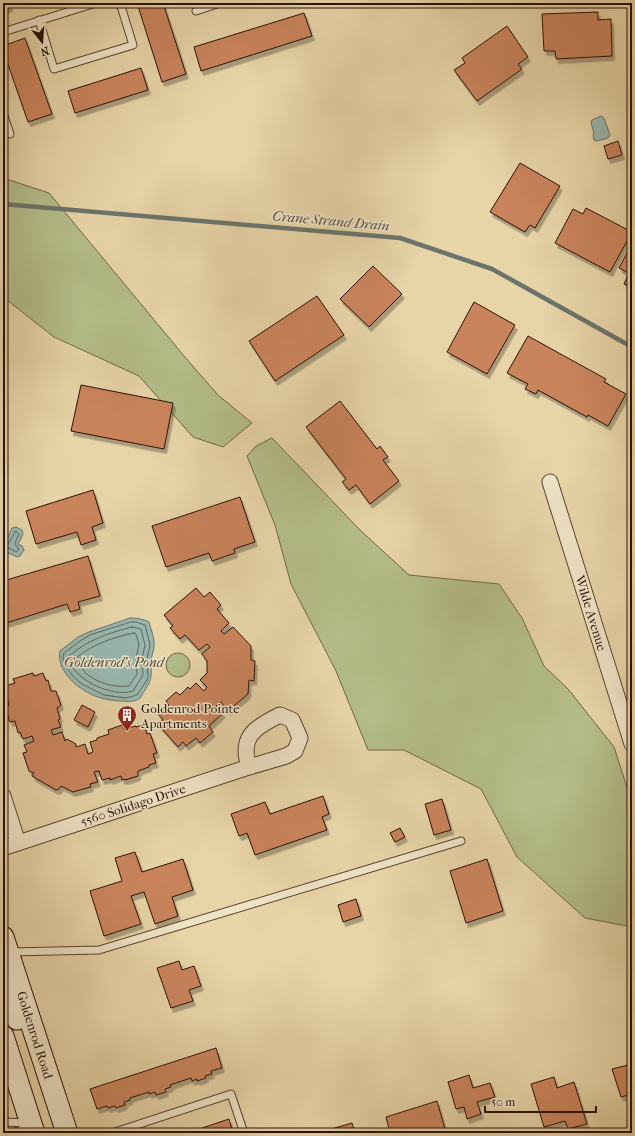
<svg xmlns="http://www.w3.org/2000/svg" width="635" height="1136" viewBox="0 0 635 1136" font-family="'IM FELL French Canon',serif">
<defs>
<filter id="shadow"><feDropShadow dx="2.5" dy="4.5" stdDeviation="0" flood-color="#0004"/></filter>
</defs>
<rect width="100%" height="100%" fill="#e7d4a7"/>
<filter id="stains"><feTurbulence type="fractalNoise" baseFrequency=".005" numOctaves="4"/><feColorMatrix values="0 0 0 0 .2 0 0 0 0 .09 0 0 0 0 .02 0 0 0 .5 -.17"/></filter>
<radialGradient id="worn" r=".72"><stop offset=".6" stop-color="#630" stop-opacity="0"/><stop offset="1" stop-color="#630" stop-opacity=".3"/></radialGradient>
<g fill="#b3bd89" stroke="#6e6648">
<path d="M3,178L49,193L184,356L218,395L252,423L223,447L193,437L139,376L54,337L3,297Z"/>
<path d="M272,438L360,530L409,575L499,584L522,618L544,666L569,690L614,747L632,803V913L627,926L585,918L517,857L481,789L404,750H368L336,671L291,584L275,525L247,456L256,446Z"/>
<circle cx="178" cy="665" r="12"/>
</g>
<g fill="#98b7af" stroke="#6b746c">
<path d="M601,116L604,118L610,135L608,138L597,141L594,140L593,135L594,133L591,123L592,120Z"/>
<path d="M16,527L22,530L23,534L18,544L22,546L24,550L20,556L17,557L4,551L3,549L12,528Z"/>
<path d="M130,618C137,618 143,619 149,622C151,630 155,639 154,646C154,651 151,657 151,661C151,675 153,678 145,690C143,692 142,696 140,698C134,703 126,701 119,701C112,700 105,700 98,697C80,691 56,672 60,651L78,637L89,632Z"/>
</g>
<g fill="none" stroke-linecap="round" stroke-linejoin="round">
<g stroke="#60645b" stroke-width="1">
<path d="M16,531L19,534C16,541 13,544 19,549L16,552L7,547Z"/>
<path d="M131,622H136L145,625L150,645L147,659L148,676L147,680L137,695L126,698L104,695L82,684L74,677L66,667L63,657L64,653L80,641L90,635Z"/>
<path d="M132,627L141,629L145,645L142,659L143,675L133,691C113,698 70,679 69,656C88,640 108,633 132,627Z"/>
<path d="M134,633L136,634L139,645L136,658L137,674L129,686C112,688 89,681 80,666C77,662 76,661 76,658C93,644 114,637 134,633Z"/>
</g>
<path stroke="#6b746c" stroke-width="4.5" d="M3,204L400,238L492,269L632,347"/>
</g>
<g fill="#ca845b" stroke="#281007" filter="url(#shadow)">
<path d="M3,3H9L10,7L3,10Z"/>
<path d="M137,3H163L186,74L162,82Z"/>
<path d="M598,12V20L611,19L612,56L556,59L555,51H544L542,14Z"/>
<path d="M304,13L312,36L201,71L194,47Z"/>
<path d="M507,26L528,57L518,64L522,69L477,101L454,70L465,63L462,58Z"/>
<path d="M25,38L52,114L28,122L3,50V46Z"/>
<path d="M141,68L148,90L75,113L68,91Z"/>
<path d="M618,141L622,155L608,159L604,146Z"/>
<path d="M520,163L560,186L535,228L530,225L525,232L490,212Z"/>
<path d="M586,208L632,232L610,272L555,243L573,209L583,214Z"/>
<path d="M632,244V288L624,284L629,273L619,268Z"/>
<path d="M373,266L402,294L369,327L340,299Z"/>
<path d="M317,296L344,335L275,381L249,341Z"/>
<path d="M474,302L515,325L487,374L447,352Z"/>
<path d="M528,336L606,379L604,382L626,394L608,426L588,415L587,417L538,390L536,394L525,389L528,384L507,373Z"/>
<path d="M81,385L173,403L164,449L71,431Z"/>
<path d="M340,401L377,449L380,446L388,457L383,460L399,481L370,504L356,485L349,490L342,482L346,479L306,427Z"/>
<path d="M93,490L103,523L92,527L96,540L81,545L77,532L36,544L26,511Z"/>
<path d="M240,497L255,542L234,549L235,553L212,561L209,553L166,567L152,526Z"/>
<path d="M88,556L100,596L78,602L80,609L70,612L67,604L3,624V581Z"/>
<path d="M196,588L204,597L210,592L221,605L217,609L229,623L221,631L224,634L233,627L251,646V660L255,661L254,681L249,680L248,694L228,711L221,702L216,706L223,713L209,726L213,732L200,743L196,738L186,746L183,742L178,747L158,724L163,720L158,714L169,706L166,701L176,692L180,695L188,687L190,689L196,683L204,691L207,687L200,680L207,673V661L202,654L210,647L207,644L199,650L185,635L180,639L170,628L173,626L164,615Z"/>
<path d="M33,673L34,676L43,673L46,681L48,680L51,691H56L61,705L57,708L60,719L58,720L61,727L51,730L53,735L62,732L65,741L67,739L76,744V747L85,744L88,754L93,752L90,742L97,740V738L109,734L108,730L122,725L124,729L136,726V727L144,725L147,734L150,733L157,753L153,754L156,763L149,765V767L138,771V776L125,780L124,779L122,780L121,776L110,780V778L102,780L99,771L94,772L98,782L90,784L91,787L73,792L61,786L59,789L56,790L32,776L34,773L29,771L23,753L27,752L24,745L34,741L32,736L23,739L20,732L18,733L15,721L10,722L5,707L9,705L6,693H8L5,686L15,683L13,679Z"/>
<path d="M82,705L95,712L88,727L74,720Z"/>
<path d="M323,796L329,814L322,817L327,830L255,855L247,833L239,836L231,814L265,802L270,814Z"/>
<path d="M442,799L451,830L434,835L425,804Z"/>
<path d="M400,828L405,837L395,842L390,833Z"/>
<path d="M135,852L142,872L183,859L193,890L172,897L178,916L155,924L144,892L131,896L141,924L104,936L90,891L122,881L115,858Z"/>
<path d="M487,859L503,911L466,923L450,871Z"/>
<path d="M356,899L361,916L343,922L338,905Z"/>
<path d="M179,961L182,970L194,966L201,986L189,990L193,1001L171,1008L157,968Z"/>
<path d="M216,1048L222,1068L211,1071L212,1074L205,1076L206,1078L197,1081V1079L192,1081L191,1078L170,1085L171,1087L165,1089L166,1092L156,1095L155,1092L149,1094V1092L130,1098V1100L124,1102L125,1105L116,1108L115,1106L108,1108L107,1106L97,1109L90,1089Z"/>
<path d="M632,1064V1094L621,1097L612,1069Z"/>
<path d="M469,1075L473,1088L490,1083L495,1097L477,1102L481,1114L467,1119L464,1107L456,1109L448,1082Z"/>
<path d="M554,1077L557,1088L574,1082L587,1124L568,1129L565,1121L544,1127L531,1084Z"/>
<path d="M437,1101L445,1129L432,1133H390L386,1117Z"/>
<path d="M229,1119L233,1133H204L202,1128Z"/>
<path d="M352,1123L355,1133H318Z"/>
</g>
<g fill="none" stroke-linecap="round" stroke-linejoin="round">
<g stroke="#58412f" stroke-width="9">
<g id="service">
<path d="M196,11L220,3"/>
<path d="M39,20L54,69L133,45L120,3"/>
<path d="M3,32L96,3"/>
<path d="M3,113L10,134"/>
<path d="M10,952L99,950L461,841"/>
<path d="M3,1122L28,1123"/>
<path d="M11,1133L20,1131L28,1124"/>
<path d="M112,1133L231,1094L244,1133"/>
</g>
</g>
<g stroke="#58412f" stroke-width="17">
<g id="minor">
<path d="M550,482L632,744"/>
<path d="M3,796L18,843L3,848"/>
<path d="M18,843L249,767L286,756L295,751L300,738L292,720L280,715C255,727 239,737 249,767"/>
</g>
</g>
<g stroke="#281007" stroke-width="23">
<g id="secondary">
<path d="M3,937L67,1133"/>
<path d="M3,991L10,997L17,1019"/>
<path d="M3,1036L34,1133"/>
</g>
</g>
<use href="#service" stroke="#efe3c6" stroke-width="7"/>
<use href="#minor" stroke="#efe3c6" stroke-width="15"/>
<use href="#secondary" stroke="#efe3c6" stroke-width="21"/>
</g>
<defs>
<g id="building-pin" transform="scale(1)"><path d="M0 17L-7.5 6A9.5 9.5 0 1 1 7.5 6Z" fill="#8f2418" stroke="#efe3c6"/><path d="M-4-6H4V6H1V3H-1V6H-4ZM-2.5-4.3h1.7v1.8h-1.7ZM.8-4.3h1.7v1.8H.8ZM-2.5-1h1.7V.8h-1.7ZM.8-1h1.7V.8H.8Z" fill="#fff"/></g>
</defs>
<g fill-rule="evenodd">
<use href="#building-pin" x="127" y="715"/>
</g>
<g text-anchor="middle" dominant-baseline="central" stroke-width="3" stroke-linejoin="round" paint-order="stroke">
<g font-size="13" fill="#281007" stroke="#efe3c6">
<text transform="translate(591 613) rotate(73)">Wilde Avenue</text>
<text transform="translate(133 805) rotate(-18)">5560 Solidago Drive</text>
<text transform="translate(35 1035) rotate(72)">Goldenrod Road</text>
</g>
<g font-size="13" fill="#281007" stroke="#efe3c6" text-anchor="start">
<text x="141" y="708">Goldenrod Pointe<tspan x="141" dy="15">Apartments</tspan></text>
</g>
<g font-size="14" font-style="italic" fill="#4f4a42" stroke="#efe3c6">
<text transform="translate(331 221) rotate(5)">Crane Strand Drain</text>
<text x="114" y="662">Goldenrod's Pond</text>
</g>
</g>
<rect width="635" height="1136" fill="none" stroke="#e7d4a7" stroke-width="16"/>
<rect x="4" y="4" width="627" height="1128" fill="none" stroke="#281007" stroke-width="2"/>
<rect x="8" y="8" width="619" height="1120" fill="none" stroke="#281007"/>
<g transform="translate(42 42) rotate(163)" stroke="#efe3c6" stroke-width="3" paint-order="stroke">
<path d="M0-3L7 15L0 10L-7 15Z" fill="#281007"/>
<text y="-6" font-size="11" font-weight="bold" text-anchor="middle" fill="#281007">N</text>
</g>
<path d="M485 1106v6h111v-6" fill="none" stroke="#281007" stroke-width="2"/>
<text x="491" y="1106" font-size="12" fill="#281007" stroke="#efe3c6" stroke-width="3" paint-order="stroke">50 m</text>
<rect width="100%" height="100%" filter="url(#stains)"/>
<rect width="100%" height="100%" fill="url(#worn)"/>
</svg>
